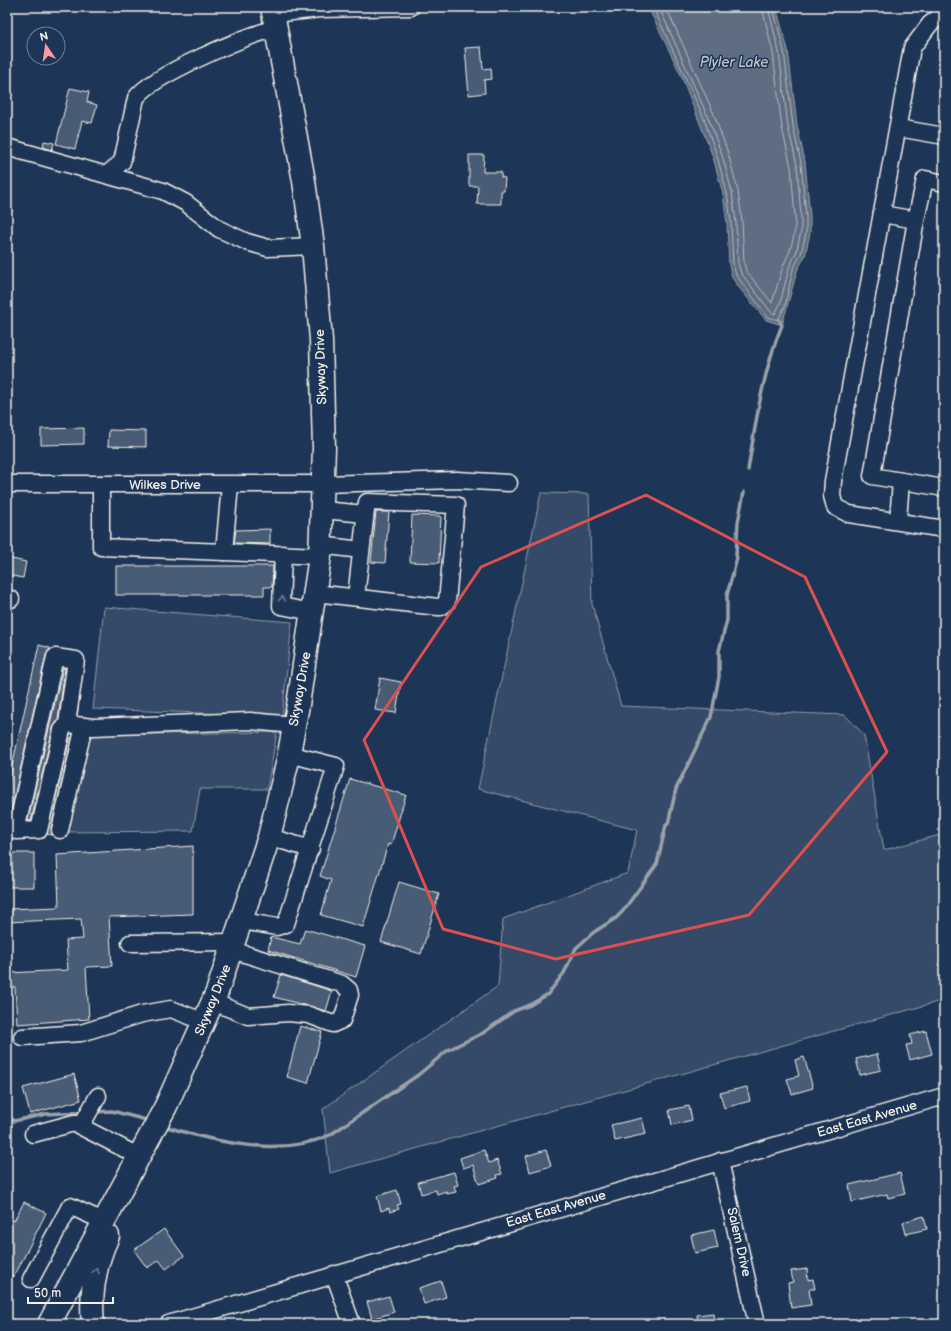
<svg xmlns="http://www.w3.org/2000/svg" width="951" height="1331" viewBox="0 0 951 1331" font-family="'Balsamiq Sans',sans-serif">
<rect width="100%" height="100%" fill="#1d3557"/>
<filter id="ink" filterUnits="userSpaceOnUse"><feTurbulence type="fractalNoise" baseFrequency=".025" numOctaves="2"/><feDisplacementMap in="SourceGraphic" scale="8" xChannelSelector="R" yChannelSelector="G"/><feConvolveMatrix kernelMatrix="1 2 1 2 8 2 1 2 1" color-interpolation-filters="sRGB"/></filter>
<g filter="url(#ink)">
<g fill="#354a67" stroke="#949ea8">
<path d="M541,493L589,494L592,604L621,706L845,715L864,735L884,850L944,834V1000L330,1173L323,1109L498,986L503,919L628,873L637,830L478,789Z"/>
<path d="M104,607L292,622L282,716L93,709Z"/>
<path d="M277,732L267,789H200L193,831L66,832L88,735Z"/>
</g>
<path fill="#5e6d82" stroke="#9aa2ab" d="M648,7H776L788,50L797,125L805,162L810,216V233L805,256L797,271L782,325L766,320L736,284L732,277L729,265L727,223L723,194L713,157L681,75Z"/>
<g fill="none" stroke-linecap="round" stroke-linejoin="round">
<g stroke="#b8bcbf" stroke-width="1">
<path d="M653,7L703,116L717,156L727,193L731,222L733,264L736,275L768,317L778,320L785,306L793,269L801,254L806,233V216L801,163L793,126L784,51L773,7"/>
<path d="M659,7L707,115L722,155L732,192L736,222L738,263L741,273L771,312L775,314L780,304L789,268L796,253L801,232V217L797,165L788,127L779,52L768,7"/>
<path d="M666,7L713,112L728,153L738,191L742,221L744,262L746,271L772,303L783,266L790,251L795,231V217L791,167L782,128L773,53L762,7"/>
</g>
<g stroke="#9aa2ab" stroke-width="3.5">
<path d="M748,470C756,421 763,371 782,325L780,321"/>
<path d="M94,1112L112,1111L150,1121"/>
<path d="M7,1116L14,1121L46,1114L83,1112"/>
<path d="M164,1126C215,1142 279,1158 330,1135L418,1075L448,1050L483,1033L514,1011L530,1005L548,994L564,973L576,948L594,932L616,918L623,911L657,864L666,825L668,824L676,789L711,717L719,677V651L727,620V595L737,558L736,555L738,522L744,492"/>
</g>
</g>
<g fill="#485b74" stroke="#f4f1e8">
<path d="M481,47L483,69L491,68L492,79L484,80L485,93L469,95L465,48Z"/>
<path d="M70,88L89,92L87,102L97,105L92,123L82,121L75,149L56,144Z"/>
<path d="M44,141L54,143L52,150L43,147Z"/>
<path d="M469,155H484L483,172H501V177L505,178L504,191H501V204H477L478,186H469Z"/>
<path d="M84,428V444L41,445V429Z"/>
<path d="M109,430L146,431V447L108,446Z"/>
<path d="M376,512H389L385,563L371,562Z"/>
<path d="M412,515L441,516L439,563L410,562Z"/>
<path d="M270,529V544L234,543L236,530Z"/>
<path d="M7,558L26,562L23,578L7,575Z"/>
<path d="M116,566H273L272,587H264V595H116Z"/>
<path d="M39,645L50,648L46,655L10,816L7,815V789Z"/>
<path d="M63,668H65L58,720L53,728L31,821L28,820Z"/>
<path d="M380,678L401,682L396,713L375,710Z"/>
<path d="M70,738H72L51,828L53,835L47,834Z"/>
<path d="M350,779L406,795L391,845L388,844L363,927L321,915L331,880L320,876Z"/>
<path d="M193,846V914L109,917L112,966L86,967L89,1019L17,1024L15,987H10L9,973L68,970L66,940L83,939L81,919L7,922V909L59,907L57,855Z"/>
<rect x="7" y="853" width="27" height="34"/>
<path d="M399,882L439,894L421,954L381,942Z"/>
<path d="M305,929L365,946L356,977L268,950L271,937L300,944Z"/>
<path d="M281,975L332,991L326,1011L274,997Z"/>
<path d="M300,1026L322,1032L308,1083L287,1077Z"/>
<path d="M926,1031L932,1054L910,1060L906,1045L912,1044L910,1035Z"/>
<path d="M877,1054L881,1070L860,1075L856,1059Z"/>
<path d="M804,1057L813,1088L792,1094L787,1079L799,1076L795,1060Z"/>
<path d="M74,1074L81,1100L30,1114L23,1088Z"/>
<path d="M747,1087L750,1101L724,1108L720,1093Z"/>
<path d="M689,1106L692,1120L672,1125L669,1110Z"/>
<path d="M642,1118L646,1134L615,1141L611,1125Z"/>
<path d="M484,1150L489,1163L497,1160L502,1174L497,1175L498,1178L479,1184L473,1165L463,1168L460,1158Z"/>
<path d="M546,1150L551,1166L530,1172L526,1156Z"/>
<path d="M454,1172L458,1185L454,1186L456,1192L447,1194L446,1191L437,1194L436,1190L421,1194L418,1182Z"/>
<path d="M900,1173L905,1194L888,1198L887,1194L852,1202L849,1185Z"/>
<path d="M397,1190L401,1204L397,1205L399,1209L390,1212L389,1208L381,1211L377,1196Z"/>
<path d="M24,1202L46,1213L14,1277L7,1274V1218L14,1221Z"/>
<path d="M924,1216L927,1229L906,1234L903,1222Z"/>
<path d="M164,1229L184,1256L166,1269L159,1260L147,1268L134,1250Z"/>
<path d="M714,1230L718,1248L695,1253L691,1235Z"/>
<path d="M807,1269L808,1280L813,1279L815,1289H809L811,1305L791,1308L788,1283L793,1282L791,1271Z"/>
<path d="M441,1281L446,1297L424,1304L419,1288Z"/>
<path d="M389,1296L394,1312L372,1319L367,1302Z"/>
<path d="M713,1313L714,1324H698L697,1315Z"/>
</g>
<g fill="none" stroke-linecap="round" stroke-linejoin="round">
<g stroke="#f4f1e8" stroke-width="19">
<g id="minor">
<path d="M944,13L930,24L912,48L833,481L832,496L835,507L849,514L944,529"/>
<path d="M273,14L320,9L411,7"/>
<path d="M898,128L944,136"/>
<path d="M7,147L163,191L186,203L219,229L247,242L268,248L313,246"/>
<path d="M106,175L122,162L136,98C152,75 246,36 276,28"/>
<path d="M944,183L925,179L916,220L872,476L944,488"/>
<path d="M882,214L916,220"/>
<path d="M7,484H323L457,480L509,483"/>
<path d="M101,484V547L320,556"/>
<path d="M323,510L365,514"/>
<path d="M898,521L901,481"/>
<path d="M320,545L361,550"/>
<path d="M224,552L230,485"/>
<path d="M283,554L281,606L312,612"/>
<path d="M315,593L438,607H441L447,602L456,505L367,502L356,597"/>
<path d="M7,598L11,599"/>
<path d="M67,724L62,730L39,830L16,831L55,657L76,660L67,724L93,727L250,721L294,725"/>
<path d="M60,830L84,726"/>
<path d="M269,837L311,849"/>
<path d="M242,921L277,927L286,924L336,766L289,754"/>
<path d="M130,943L235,942"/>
<path d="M213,1002L248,1016L288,1013L309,1015L333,1024L342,1020L350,995L349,990L342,984L232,950"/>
<path d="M22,1037L81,1033L142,1014L171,1009L205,1022"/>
<path d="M81,1126L98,1096"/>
<path d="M33,1134L74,1123L140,1157"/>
<path d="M720,1161L757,1324"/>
<path d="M334,1274L352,1324"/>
<path d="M31,1279L70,1206L103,1221"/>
<path d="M168,1324L944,1096"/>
</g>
</g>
<g stroke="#f4f1e8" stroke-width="25">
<g id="highway">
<path d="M49,1324L166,1106L217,992L269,837L287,764L298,705L320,556L324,448L321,340L313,246L304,181L272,7"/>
<path d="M93,1324C90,1294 95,1264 108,1236"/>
</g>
</g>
<use href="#minor" stroke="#1d3557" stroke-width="16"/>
<use href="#highway" stroke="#1d3557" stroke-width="22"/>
</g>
<defs><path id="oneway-chevron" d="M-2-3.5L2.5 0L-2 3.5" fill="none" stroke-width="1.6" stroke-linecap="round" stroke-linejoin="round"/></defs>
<g stroke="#68778a">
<use href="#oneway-chevron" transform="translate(282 599) rotate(-88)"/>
<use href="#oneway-chevron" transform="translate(96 1271) rotate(-80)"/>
</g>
</g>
<path fill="none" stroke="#dc504e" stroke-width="3" stroke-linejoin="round" d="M646,495L805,577L887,752L749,915L556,959L443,929L364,740L481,567Z"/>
<g text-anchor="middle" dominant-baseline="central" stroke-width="3" stroke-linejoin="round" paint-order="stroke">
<g font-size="13" fill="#f4f1e8" stroke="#1d3557">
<text transform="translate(321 367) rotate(-92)">Skyway Drive</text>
<text x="165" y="485">Wilkes Drive</text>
<text transform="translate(300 689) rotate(-80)">Skyway Drive</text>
<text transform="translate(213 1000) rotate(-68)">Skyway Drive</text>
<text transform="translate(867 1119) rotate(-16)">East East Avenue</text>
<text transform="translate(556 1209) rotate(-16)">East East Avenue</text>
<text transform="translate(739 1242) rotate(77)">Salem Drive</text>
</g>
<g font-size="14" font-style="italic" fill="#c0c3c4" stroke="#1d3557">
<text x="734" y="62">Plyler Lake</text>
</g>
</g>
<rect width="951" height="1331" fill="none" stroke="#1d3557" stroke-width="24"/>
<rect x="12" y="12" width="927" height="1307" fill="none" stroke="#f4f1e8" stroke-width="1.5" filter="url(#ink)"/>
<g transform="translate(46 46) rotate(347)"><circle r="19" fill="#1d3557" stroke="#738091"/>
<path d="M0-3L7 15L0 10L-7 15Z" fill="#ff9aa2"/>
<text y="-6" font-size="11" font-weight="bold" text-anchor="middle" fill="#f4f1e8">N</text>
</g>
<path d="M28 1297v6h85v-6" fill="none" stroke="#f4f1e8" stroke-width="2"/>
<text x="34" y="1297" font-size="12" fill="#f4f1e8" stroke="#1d3557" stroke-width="3" paint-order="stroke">50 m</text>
</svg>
